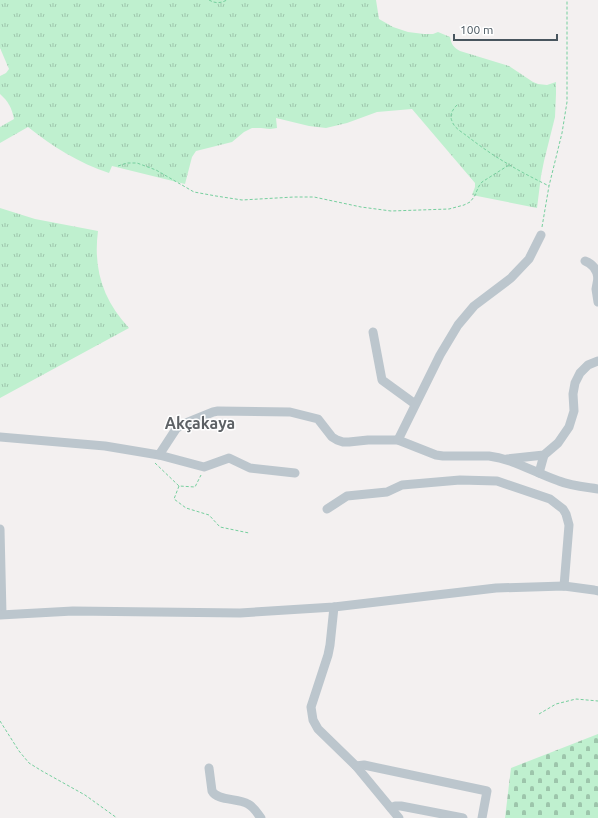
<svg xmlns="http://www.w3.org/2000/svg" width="598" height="818" viewBox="0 0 598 818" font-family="Ubuntu,sans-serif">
<defs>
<pattern id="grass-tufts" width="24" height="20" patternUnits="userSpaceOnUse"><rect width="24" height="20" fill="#bff0cf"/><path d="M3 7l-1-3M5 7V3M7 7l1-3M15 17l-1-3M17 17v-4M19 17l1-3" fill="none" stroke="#9dc5ab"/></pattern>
<pattern id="cemetery-stones" width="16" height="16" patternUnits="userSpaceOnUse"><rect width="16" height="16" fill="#bff0cf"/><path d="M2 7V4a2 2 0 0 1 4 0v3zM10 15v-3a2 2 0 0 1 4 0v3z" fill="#9dc5ab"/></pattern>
</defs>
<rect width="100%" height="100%" fill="#f3f0f0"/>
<g fill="url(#grass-tufts)">
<path d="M0,0H376L379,19L393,27L408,32L424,34H433L438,32L450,37C451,44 454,48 460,51L509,66L533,82L538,84L547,85L556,82V94L555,117L544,161L541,176L537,208L472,195L475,187V183L412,109L377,112L347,123L326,128L309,126L276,118L277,128L270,129L261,128H252L244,132L232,142L196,151L192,157L185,184L112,166L109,173C79,163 53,147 28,127L0,143V127L14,119C12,108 8,101 0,94V76L6,73L9,69L0,48Z"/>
<path d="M0,208L35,219L98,231C93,269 103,300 129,328L0,398Z"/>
</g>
<path fill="url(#cemetery-stones)" d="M598,734V818H505L511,768Z"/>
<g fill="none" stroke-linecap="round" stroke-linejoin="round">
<g stroke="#76cf9e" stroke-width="1" stroke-dasharray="3 2" stroke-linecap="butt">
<path d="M209,0C216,4 221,3 227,0"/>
<path d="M457,105C453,109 449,115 452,121C454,128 462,132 467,136C480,146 494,156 508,164C521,172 535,179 549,186"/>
<path d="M118,166L127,163H137L156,170L194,192L216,196L242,200L294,197H314L361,207L391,211L449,209L464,205L470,202L474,197L479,186L482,182L509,165"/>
<path d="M542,227L549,186L562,133L567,102V0"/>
<path d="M155,463L179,486L195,487L201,475"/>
<path d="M179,486L174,499L186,508L209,515L220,527L249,533"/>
<path d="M539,714L556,704L576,699L598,701"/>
<path d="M0,721L19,751L29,763L42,771L85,795L117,818"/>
</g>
<g stroke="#bcc6cd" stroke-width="9">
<path d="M585,261C593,264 597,269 598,278"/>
<path d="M598,278L596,289L598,302"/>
<path d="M373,332L382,380L415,404"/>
<path d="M0,437L105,446L159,455L176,429L181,425L213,412L218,411L290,412L318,419L332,437L337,440L343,442H349L368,440H398L436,455L443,456H489C514,459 535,473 559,481C571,486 585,487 598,489"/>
<path d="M398,440L440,355L458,325L474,306L511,278L529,259L541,235"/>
<path d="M159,455L204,467L229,458L250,468L295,473"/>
<path d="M507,459L544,455L558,443L569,427L574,411L573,394L575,383L580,373L588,365L598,361"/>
<path d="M539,473L544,455"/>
<path d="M327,509L347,496L387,492L402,485L460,480L497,481L550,499L563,509L566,514L569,525L564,586"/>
<path d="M0,529L2,614"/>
<path d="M334,607L330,645L328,655L311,707L313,720L318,729L356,766L399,818"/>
<path d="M0,615L73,611L240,613L334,607L496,588L564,586L594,590L598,591"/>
<path d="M356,766L364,765L487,791L482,818"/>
<path d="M209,768L212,791C217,801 238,798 248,804C254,807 257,813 261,818"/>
<path d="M391,808L395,806H401L463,818"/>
</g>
</g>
<g text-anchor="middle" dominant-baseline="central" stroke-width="3" stroke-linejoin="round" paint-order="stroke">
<g font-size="16" font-weight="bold" fill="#5d6165" stroke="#fff">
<text x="200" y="423">Akçakaya</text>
</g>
</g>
<path d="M454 34v6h103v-6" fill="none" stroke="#48555e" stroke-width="2"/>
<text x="460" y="34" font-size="12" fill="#48555e" stroke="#ffffff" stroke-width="3" paint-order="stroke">100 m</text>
</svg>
